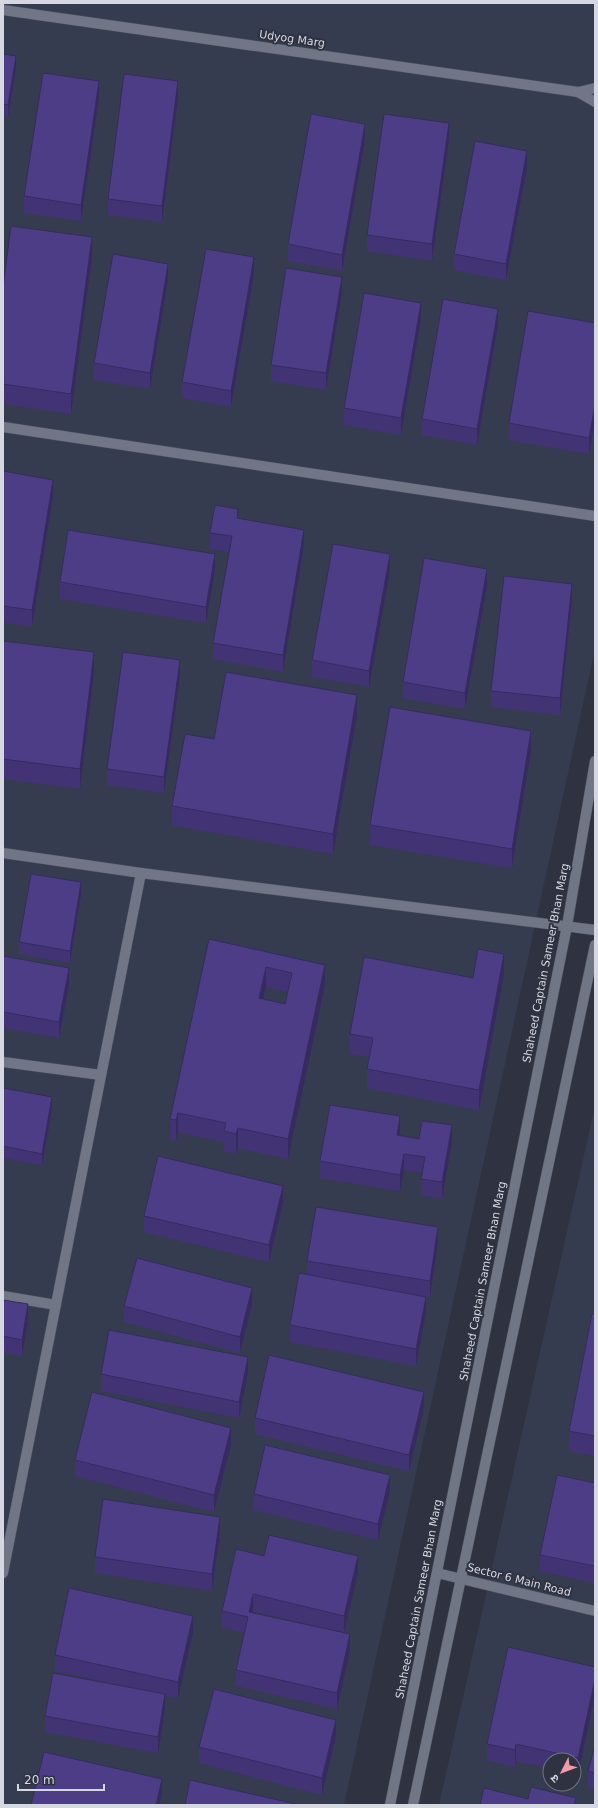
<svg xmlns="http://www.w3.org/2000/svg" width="598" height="1808" viewBox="0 0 598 1808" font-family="'DejaVu Sans','Noto Sans Devanagari',sans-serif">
<rect width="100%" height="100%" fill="#2f3341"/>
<g fill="#353c4f" fill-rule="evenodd">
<path d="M3,3H595V649L344,1805H3Z"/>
<path d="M595,1106V1805H439ZM550,1760H574V1784H550Z"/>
</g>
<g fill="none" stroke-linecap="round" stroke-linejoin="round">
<g stroke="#4c505b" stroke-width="11">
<g id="service">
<path d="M3,427L595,516"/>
<path d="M3,1062L101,1075"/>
<path d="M3,1296L56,1305"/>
<path d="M3,1573L141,873"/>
</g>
</g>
<g stroke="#4c505b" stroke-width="11">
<g id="minor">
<path d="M3,853L141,873L595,930"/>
<path d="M437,1573L595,1611"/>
</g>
</g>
<g stroke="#4c505b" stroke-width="11">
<g id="tertiary">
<path d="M3,10L578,92L595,88"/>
<path d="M578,92L595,102"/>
<path d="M390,1805L567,926L595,761"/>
<path d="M413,1805L595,945"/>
</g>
</g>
<use href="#service" stroke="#707685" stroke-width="10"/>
<use href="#minor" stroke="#707685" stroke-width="10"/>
<use href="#tertiary" stroke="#707685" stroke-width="10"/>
</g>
<g fill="#423474" fill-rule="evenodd">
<path d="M3,54L16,68L8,117L3,116Z"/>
<path d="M99,98L81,221L24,213V196Z"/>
<path d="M178,98L162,222L108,215V199Z"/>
<path d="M365,140L342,271L288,261V244Z"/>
<path d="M449,140L432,261L367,251V235Z"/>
<path d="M527,167L506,280L454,270V254Z"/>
<path d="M92,257L71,414L3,404V287Z"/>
<path d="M254,274L231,407L182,398V382Z"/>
<path d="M168,280L150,389L94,380V363Z"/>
<path d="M342,293L326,390L271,381V365Z"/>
<path d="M421,319L401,435L344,425V408Z"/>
<path d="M595,323V422L589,454L509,440V423Z"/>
<path d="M498,325L477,445L422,435V419Z"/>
<path d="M3,471L53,496L32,627L3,622Z"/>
<path d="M238,518L304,546L283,672L213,659V643L229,552L210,549V533Z"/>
<path d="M215,570L206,623L60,599V582Z"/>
<path d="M390,571L369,687L312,677V660Z"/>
<path d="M487,586L465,709L403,698V682Z"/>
<path d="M572,600L560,715L491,707V691Z"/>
<path d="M3,641L94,672L80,789L3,779Z"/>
<path d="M180,676L164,793L107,785V769Z"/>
<path d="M357,715L333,854L172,825V806L214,739Z"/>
<path d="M531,751L512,868L370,845V825Z"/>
<path d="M81,894L70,963L19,954V942Z"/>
<path d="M209,939L325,985L288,1159L238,1148L236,1154L224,1151V1142L178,1132L176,1140L170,1139V1119ZM266,987L288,992L285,1004L264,999Z"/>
<path d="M3,956L69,985L59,1038L3,1028Z"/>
<path d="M504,974L479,1110L367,1088V1069L369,1057L350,1054V1034Z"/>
<path d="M3,1088L52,1109L42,1165L3,1158Z"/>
<path d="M400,1133L399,1135L419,1139L452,1142L442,1199L421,1195V1179L422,1173L404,1170L400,1191L320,1178V1161Z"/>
<path d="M283,1202L269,1262L144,1232V1216Z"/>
<path d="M438,1243L430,1297L393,1291L426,1313L416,1366L290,1342V1325L307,1275V1261Z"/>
<path d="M3,1300L28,1321L22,1356L3,1353Z"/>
<path d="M252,1305L240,1353L124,1322V1306Z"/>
<path d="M595,1314V1456L569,1451V1431Z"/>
<path d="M101,1374H248L239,1418L101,1391Z"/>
<path d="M424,1408L409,1471L255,1434V1418Z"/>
<path d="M231,1444L214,1512L75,1476V1460Z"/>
<path d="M595,1483V1583L540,1571V1555Z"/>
<path d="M390,1491L378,1540L254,1510V1494Z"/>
<path d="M220,1533L212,1591L95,1573V1557Z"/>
<path d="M264,1556L358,1572L344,1633L253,1611L252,1612L350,1651L337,1709L236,1686V1670L244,1633L222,1627V1611Z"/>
<path d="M193,1633L178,1698L165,1696V1710L158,1753L45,1732V1716L119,1685L55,1671V1655Z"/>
<path d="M595,1667V1695L578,1775L574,1774V1760H550V1768L516,1761L515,1767L487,1760V1744Z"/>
<path d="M336,1736L322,1795L199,1763V1747Z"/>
<path d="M595,1745V1789L588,1787V1771Z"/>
</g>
<g fill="#362b5e">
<path d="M16,56V68L8,117V105Z"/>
<path d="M99,81V98L81,221V205Z"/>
<path d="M178,81V98L162,222V206Z"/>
<path d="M449,123V140L432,261V244Z"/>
<path d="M365,124V140L342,271V255Z"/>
<path d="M527,151V167L506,280V264Z"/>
<path d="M92,237V257L71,414V394Z"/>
<path d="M254,257V274L231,407V391Z"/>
<path d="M168,264V280L150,389V373Z"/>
<path d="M342,277V293L326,390V373Z"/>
<path d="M421,303V319L401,435V418Z"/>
<path d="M498,309V325L477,445V429Z"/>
<path d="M595,405V422L589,454V438Z"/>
<path d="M53,480V496L32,627V610Z"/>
<path d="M304,530V546L283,672V655Z"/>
<path d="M215,554V570L206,623V607Z"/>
<path d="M390,554V571L369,687V671Z"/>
<path d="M487,569V586L465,709V693Z"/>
<path d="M572,584V600L560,715V698Z"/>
<path d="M94,652V672L80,789V769Z"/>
<path d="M180,660V676L164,793V777Z"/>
<path d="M357,695V715L333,854V834Z"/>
<path d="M531,731V751L512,868V849Z"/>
<path d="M81,882V894L70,963V951Z"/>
<path d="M504,954V974L479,1110V1090Z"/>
<path d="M325,965V985L288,1159V1139Z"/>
<path d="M266,967V987L259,1017V998Z"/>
<path d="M69,968V985L59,1038V1022Z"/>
<path d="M52,1097V1109L42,1165V1154Z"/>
<path d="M178,1113V1132L176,1140V1120Z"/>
<path d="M400,1116V1133L397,1151V1135Z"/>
<path d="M452,1125V1142L442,1199V1182Z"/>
<path d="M238,1128V1148L236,1154V1134Z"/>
<path d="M404,1154V1170L400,1191V1175Z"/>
<path d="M283,1186V1202L269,1262V1245Z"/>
<path d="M438,1227V1243L430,1297V1281Z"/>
<path d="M252,1288V1305L240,1353V1337Z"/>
<path d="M426,1297V1313L416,1366V1349Z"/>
<path d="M28,1304V1321L22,1356V1340Z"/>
<path d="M248,1357V1374L239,1418V1402Z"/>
<path d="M424,1392V1408L409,1471V1455Z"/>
<path d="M231,1428V1444L214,1512V1495Z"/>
<path d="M390,1475V1491L378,1540V1524Z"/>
<path d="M220,1517V1533L212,1591V1574Z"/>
<path d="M358,1556V1572L344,1633V1616Z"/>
<path d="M253,1594V1611L249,1628V1612Z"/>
<path d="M193,1616V1633L178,1698V1682Z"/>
<path d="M350,1634V1651L337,1709V1693Z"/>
<path d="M595,1679V1695L578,1775V1758Z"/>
<path d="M165,1694V1710L158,1753V1737Z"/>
<path d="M336,1720V1736L322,1795V1778Z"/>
<path d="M516,1744V1761L515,1767V1750Z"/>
<path d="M162,1779V1796L159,1805H156Z"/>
</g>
<g fill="#4d3d87" stroke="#362b5e" fill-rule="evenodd">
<path d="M3,54L16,56L8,105L3,104Z"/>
<path d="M43,73L99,81L81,205L24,196Z"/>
<path d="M124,74L178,81L162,206L108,199Z"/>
<path d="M311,114L365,124L342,255L288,244Z"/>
<path d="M384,114L449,123L432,244L367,235Z"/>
<path d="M475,141L527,151L506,264L454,254Z"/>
<path d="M11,226L92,237L71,394L3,384V287Z"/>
<path d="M206,249L254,257L231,391L182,382Z"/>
<path d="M113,254L168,264L150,373L94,363Z"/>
<path d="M286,268L342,277L326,373L271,365Z"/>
<path d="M364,293L421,303L401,418L344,408Z"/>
<path d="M443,299L498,309L477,429L422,419Z"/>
<path d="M528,311L595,323V405L589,438L509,423Z"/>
<path d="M3,471L53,480L32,610L3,606Z"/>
<path d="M215,505L238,509L237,518L304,530L283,655L213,643L232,536L210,533Z"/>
<path d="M68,530L215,554L206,607L60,582Z"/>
<path d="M333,544L390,554L369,671L312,660Z"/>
<path d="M424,558L487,569L465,693L403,682Z"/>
<path d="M504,576L572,584L560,698L491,691Z"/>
<path d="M3,641L94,652L80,769L3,759Z"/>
<path d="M123,652L180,660L164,777L107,769Z"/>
<path d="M226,672L357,695L333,834L172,806L185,734L214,739Z"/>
<path d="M390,707L531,731L512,849L370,825Z"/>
<path d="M31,874L81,882L70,951L19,942Z"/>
<path d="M209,939L325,965L288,1139L238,1128L236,1134L224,1131L226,1123L178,1113L176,1120L170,1119ZM266,967L292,973L285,1004L259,998Z"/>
<path d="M478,949L504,954L479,1090L367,1069L373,1038L350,1034L364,957L473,978Z"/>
<path d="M3,956L69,968L59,1022L3,1012Z"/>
<path d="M3,1088L52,1097L42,1154L3,1146Z"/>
<path d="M330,1105L400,1116L397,1135L419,1139L422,1121L452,1125L442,1182L421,1179L425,1157L404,1154L400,1175L320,1161Z"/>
<path d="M158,1156L283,1186L269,1245L144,1216Z"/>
<path d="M316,1207L438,1227L430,1281L307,1261Z"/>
<path d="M137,1258L252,1288L240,1337L124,1306Z"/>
<path d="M299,1273L426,1297L416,1349L290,1325Z"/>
<path d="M3,1300L28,1304L22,1340L3,1336Z"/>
<path d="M592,1314H595V1436L569,1431Z"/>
<path d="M109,1330L248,1357L239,1402L101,1374Z"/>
<path d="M269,1355L424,1392L409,1455L255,1418Z"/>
<path d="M92,1392L231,1428L214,1495L75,1460Z"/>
<path d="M265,1445L390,1475L378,1524L254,1494Z"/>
<path d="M557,1475L595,1483V1566L540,1555Z"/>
<path d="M103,1499L220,1517L212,1574L95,1557Z"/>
<path d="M269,1535L358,1556L344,1616L253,1594L249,1612L350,1634L337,1693L236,1670L248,1617L222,1611L236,1549L264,1556Z"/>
<path d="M69,1588L193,1616L178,1682L55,1655Z"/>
<path d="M508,1647L595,1667V1679L578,1758L516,1744L515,1750L487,1744Z"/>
<path d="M53,1673L165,1694L158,1737L45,1716Z"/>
<path d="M214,1689L336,1720L322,1778L199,1747Z"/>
<path d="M595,1745V1773L588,1771Z"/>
<path d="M44,1752L162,1779L156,1805H31Z"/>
<path d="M190,1780L300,1805H185Z"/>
<path d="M531,1787L576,1798L574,1805H480L484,1788L528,1799Z"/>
</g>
<g text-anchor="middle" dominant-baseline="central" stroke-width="4" stroke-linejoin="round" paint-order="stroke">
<g font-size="11" fill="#d5d8e1" stroke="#2f3341">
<text transform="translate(292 39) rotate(8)">Udyog Marg</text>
<text transform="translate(546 963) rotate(-79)">Shaheed Captain Sameer Bhan Marg</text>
<text transform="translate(483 1281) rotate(-79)">Shaheed Captain Sameer Bhan Marg</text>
<text transform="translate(519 1580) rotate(14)">Sector 6 Main Road</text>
<text transform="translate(419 1599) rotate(-79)">Shaheed Captain Sameer Bhan Marg</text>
</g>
</g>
<rect width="598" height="1808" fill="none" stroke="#d5d8e1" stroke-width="8"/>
<g transform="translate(562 1772) rotate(228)"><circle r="19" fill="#2f3341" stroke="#717581"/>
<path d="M0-3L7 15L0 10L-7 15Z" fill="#f39aa9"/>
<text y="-6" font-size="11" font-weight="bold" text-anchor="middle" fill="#d5d8e1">उ</text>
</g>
<path d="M18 1784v6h86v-6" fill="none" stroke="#d5d8e1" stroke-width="2"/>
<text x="24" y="1784" font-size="12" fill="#d5d8e1" stroke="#2f3341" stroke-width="3" paint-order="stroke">20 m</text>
</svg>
